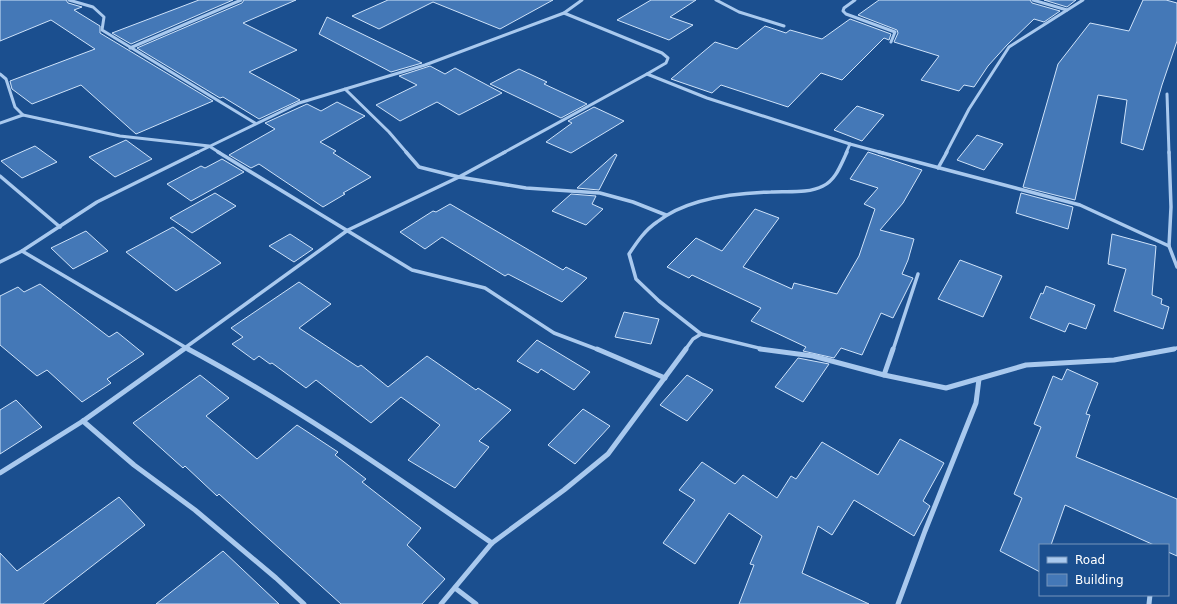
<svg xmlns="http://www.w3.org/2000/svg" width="1177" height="604" viewBox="0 0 1177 604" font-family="'DejaVu Sans',sans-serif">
<rect width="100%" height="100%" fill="#1b4f8f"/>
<g fill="#4478b7" stroke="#cfe3fa">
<path d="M0,0H66L68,3L82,7L74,10L100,26V33L213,101L136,134L81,85L32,104L12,89L10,81L95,49L51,20L0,41Z"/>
<path d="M199,0H233L131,44L112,33Z"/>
<path d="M244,0H296L243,23L297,50L249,72L300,100L259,119L223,97L220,98L137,48L242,3Z"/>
<path d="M388,0H553L500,29L433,2L379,29L352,16Z"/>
<path d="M651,0H696L670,17L693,25L669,40L617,20Z"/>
<path d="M879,0H1030L1032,3L1060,11L1044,22L1034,19L1007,45L988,66L974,87L964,85L959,91L921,80L939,56L894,42L898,33L897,30L858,15Z"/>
<path d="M1044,0H1076L1067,7Z"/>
<path d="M1143,0H1166L1177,3V41L1162,85L1143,150L1121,143L1127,100L1098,95L1075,200L1023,187L1058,64L1090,23L1129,31Z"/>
<path d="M327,17L422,63L391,72L319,34Z"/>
<path d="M850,19L891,34L889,40L884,38L842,80L821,73L788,107L721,85L712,93L671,79L715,42L737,49L765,26L786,33L790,30L822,39Z"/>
<path d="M430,66L445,74L455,68L502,93L459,115L437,102L400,121L376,105L417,85L399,76Z"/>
<path d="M519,69L547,82L544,84L587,104L561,118L490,84Z"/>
<path d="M337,102L365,116L320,142L336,151L333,153L371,177L343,193L345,194L323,207L259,164L251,168L229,155L275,129L265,123L307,104L321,111Z"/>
<path d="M857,106L884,115L862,141L834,130Z"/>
<path d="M594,107L624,121L571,153L546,142L572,123L568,121Z"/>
<path d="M977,135L1003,144L984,170L957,160Z"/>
<path d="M126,140L152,159L115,177L89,157Z"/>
<path d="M35,146L57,162L22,178L1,161Z"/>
<path d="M868,152L922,170L903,203L880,230L914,239L908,260L902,274L913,278L893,318L881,313L862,355L841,348L834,358L803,351L806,347L751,321L761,308L692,275L689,278L667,267L696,238L722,251L755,209L779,218L743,267L792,289L794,283L837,294L859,256L875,209L864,204L878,188L850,179Z"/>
<path d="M615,154L617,155L599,190L577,188Z"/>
<path d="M222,159L244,172L191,201L167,184L201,166L205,168Z"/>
<path d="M215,193L236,206L192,233L170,218Z"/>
<path d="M1021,193L1073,207L1068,229L1016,213Z"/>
<path d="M571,194L596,196L592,204L603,209L586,225L552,211Z"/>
<path d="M450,204L563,270L566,267L587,278L562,302L508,274L505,276L442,237L425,249L400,232L433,211L436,212Z"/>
<path d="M173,227L221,263L176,291L126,252Z"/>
<path d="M86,231L108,251L73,269L51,248Z"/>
<path d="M290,234L313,249L294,262L269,246Z"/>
<path d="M1112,234L1156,246L1152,295L1162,299L1161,304L1169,307L1163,329L1114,311L1126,269L1108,264Z"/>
<path d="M960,260L1002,276L983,317L938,299Z"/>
<path d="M299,282L331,304L299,328L358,367L361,365L388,387L427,356L476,390L478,388L511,410L479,441L489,447L455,488L408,460L440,425L401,397L371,423L316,380L306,388L272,363L270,364L259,356L254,360L232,344L243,337L231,328Z"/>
<path d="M40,284L109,337L117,332L144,354L107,379L111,383L82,402L47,370L37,376L0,345V296L18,287L24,292Z"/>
<path d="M1046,286L1095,305L1086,329L1069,323L1065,332L1030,318L1041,293L1043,294Z"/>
<path d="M624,312L659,319L651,344L615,337Z"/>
<path d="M537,340L590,372L574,390L541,369L538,373L517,361Z"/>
<path d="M798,358L829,364L803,402L775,387Z"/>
<path d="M1067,369L1098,383L1086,414L1090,415L1076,457L1177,499V556L1168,552V545H1154L1065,505L1051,545H1040V572L1000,551L1022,498L1014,494L1041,427L1034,424L1053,376L1062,380Z"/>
<path d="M200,375L229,398L206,416L257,459L297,425L338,452L335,455L366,479L362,482L421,528L407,545L445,579L422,604H341L219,494L217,496L185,466L183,468L133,423Z"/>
<path d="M687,375L713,390L687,421L660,405Z"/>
<path d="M16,400L42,427L0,454V410Z"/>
<path d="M583,409L610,426L575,464L548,445Z"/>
<path d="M900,439L944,463L923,501L930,506L914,536L854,500L832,535L818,526L802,573L869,604H739L754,565L750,564L762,536L729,513L695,564L663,543L695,500L679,490L702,462L735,484L743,475L777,498L791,476L796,479L822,442L878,475Z"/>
<path d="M119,497L145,525L43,604H0V553L17,571Z"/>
<path d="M223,551L279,604H156Z"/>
</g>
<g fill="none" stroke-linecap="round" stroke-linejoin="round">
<g stroke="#a9c9ee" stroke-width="3">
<path d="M69,0L93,7L104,17L102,30L255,123"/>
<path d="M716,0L739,12L784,26"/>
<path d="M855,0L844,8L843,11L846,14L895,32L891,42"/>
<path d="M1033,0L1067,10"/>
<path d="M564,13L662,53L668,58L666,63L647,74L707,98L850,144"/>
<path d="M130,48L241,0"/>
<path d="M0,74L6,79L15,107L23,115L120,136L209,146L220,153"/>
<path d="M345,89L389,132L407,153"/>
<path d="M1167,94L1169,153"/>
<path d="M0,123L23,115"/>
<path d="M196,153L299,103L425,65L564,13L582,0"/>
<path d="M503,153L647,74"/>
<path d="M846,153L850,144L883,153"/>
<path d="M946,153L969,109L1009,47L1083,0"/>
</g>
<g stroke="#a9c9ee" stroke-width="3.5">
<path d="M218,152L412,270L485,288L554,333L599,350"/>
<path d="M406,152L419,167L459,177L526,188L600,193L633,202L666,215"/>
<path d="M879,152L1080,205L1169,246L1177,267"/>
<path d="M938,168L947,152"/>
<path d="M0,176L60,227"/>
<path d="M1169,246L1171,207L1169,152"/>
<path d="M22,251L190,350"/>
<path d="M0,262L22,251L97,202L198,152"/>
<path d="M182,350L348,230L459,177L505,152"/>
<path d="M685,350L693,339L701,334"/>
<path d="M767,350L701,334L659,301L636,279L629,254C637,242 645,230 657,222C686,199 735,193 771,192C787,191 808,194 823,186C836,180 841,164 847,152"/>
<path d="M893,350L918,274"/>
<path d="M1169,350L1177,348"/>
</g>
<g stroke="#a9c9ee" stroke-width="5">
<path d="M188,349C295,406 392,474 492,543"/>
<path d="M597,349L665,378"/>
<path d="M760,349L813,356L884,375L946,388L1026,365L1114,360L1174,349"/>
<path d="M884,375L893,349"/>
<path d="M83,421L134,465L195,510L276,578L304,604"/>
<path d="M0,473L83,421L184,349"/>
<path d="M455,588L476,604"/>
<path d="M441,604L492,543L564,490L608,454L686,349"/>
<path d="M898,604L925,531L976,403L979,379"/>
<path d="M1149,604L1150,595"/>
</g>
</g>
<rect x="1039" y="544" width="130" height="52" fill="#1b4f8f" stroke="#7695bc"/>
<rect x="1047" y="557" width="20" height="6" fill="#a9c9ee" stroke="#7695bc"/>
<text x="1075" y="564" font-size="12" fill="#ffffff">Road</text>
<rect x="1047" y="574" width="20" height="12" fill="#4478b7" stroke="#7695bc"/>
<text x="1075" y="584" font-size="12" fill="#ffffff">Building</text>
</svg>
